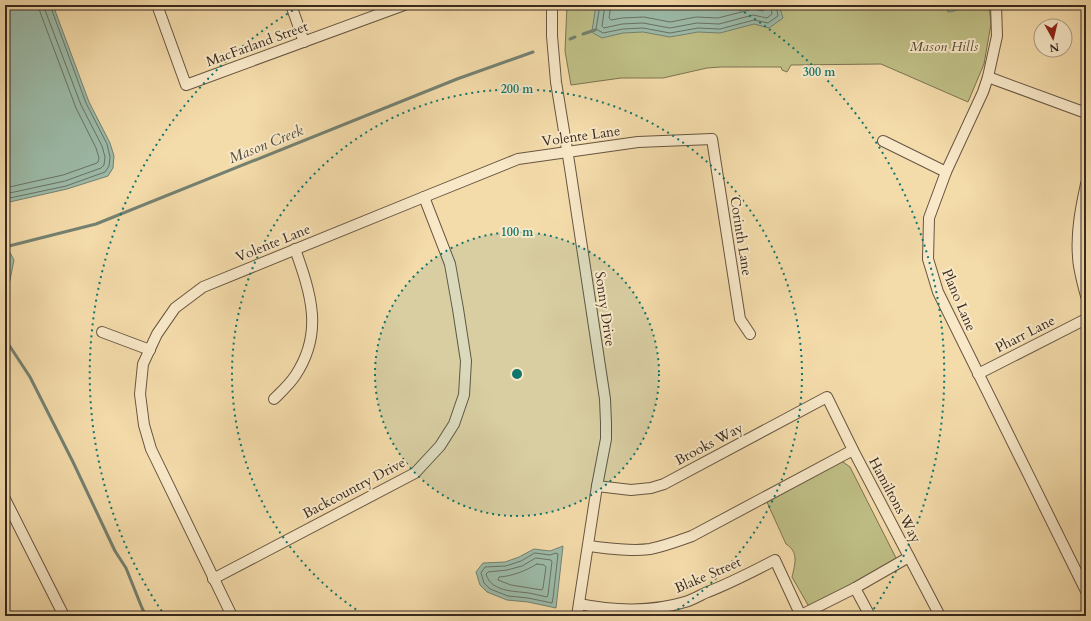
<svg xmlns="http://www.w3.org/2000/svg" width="1091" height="621" viewBox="0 0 1091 621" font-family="Cardo,serif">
<rect width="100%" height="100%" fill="#f4dbaa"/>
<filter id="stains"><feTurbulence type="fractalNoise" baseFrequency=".005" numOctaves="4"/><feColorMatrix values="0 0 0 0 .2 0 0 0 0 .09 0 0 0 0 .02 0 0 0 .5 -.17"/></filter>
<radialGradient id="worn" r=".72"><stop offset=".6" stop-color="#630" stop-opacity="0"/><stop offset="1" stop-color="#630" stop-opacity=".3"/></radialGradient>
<g fill="#bfbf86" stroke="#7c7452">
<path d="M567,5H989L991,24L984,64L968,102L881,64L791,65L787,72L782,70L781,67H721L707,68L663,78H621L571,85L565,51Z"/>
<path d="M837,462H843L850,467L896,558L891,564L814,605H808L792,577C795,564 799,552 786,544L766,500Z"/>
</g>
<g fill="#9cbba9" stroke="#748171">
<path d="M5,5H53L89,102L110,143L114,156L113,168L108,176L67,189L5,203Z"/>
<path d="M596,5H779L783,18L769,28L754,24L720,33L698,32L670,37L643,32L623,33L602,38L593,33L592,31Z"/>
<path d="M945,5H961C957,10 955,12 948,12Z"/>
<path d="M5,243L14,260L5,305Z"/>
<path d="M563,546L556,608L528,602L507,600L487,592L480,585L476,572L483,563L505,562L519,557L534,549L550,551Z"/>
</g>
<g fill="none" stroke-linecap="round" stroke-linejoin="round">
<g stroke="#6a7264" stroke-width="1">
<path d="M600,5L596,29L603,33L623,29L643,28L670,33L698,28L720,29L754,20L768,23L778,16L776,5"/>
<path d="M605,5L602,26L604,28L622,24L643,23L670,28L697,23L719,24L753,15L767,18L772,14L771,5"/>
<path d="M611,5L609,18L611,20L622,18L644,17L670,22L696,17L718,18L753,9L763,11L765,9V5"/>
<path d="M5,188L63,175L97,163L98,162L99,158L96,148L76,108L40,12L39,5"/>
<path d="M5,194L65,181L101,168L104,165L105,157L102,146L81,105L45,10V5"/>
<path d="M5,199L66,186L105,172L109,166L110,157L107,144L86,103L50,5"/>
<path d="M535,553L550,555L556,553L558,554L553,598L552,603L528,598L508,596L490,589L484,583L481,573L485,567L506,566L521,561Z"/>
<path d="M536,558L551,560L552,561L548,595L547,597C541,596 535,594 529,593C514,591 491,592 486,574L488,572L507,570L522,566Z"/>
<path d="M537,564L544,565L546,567L543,588L542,590L511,585L498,580L499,577C513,576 525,571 537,564Z"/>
</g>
<g stroke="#748171" stroke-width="3">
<path d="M583,34L595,30"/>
<path d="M570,39L575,37"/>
<path d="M5,247L96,224L457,79L533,52"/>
<path d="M9,345L30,377L73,462L115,551L126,568L142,608L146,616"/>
</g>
<g stroke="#675641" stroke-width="12">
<g id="minor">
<path d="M157,5L186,85L404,5"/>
<path d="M291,5L304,42"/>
<path d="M552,5V36L556,82L570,168L605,399L606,423V439L597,486L577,616"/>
<path d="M996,5L997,36L988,77L983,92L946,172L929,218L928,259L938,292L1086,591"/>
<path d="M988,77L1086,113"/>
<path d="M883,141L946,172"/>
<path d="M1086,184C1081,207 1076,232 1078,256C1078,266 1083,285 1086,296"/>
<path d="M102,332L150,350"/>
<path d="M978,374L1086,319"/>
<path d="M274,399C281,392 289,385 295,376C324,333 311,294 295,249"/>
<path d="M597,486L631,490L651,488L664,484L827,397L853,450L940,616"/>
<path d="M5,499L64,616"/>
<path d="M588,546C608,548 630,552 650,549C665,546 678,541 692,536L853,450"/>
<path d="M213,579L415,473L440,446L454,424L464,395L466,361L458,309L450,264L424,197"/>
<path d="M855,588L870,616"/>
<path d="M579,604C613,611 652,612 685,602C692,600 699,596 705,593C729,584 752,572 775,560L801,616"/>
<path d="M232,616L151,449L144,425L140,394L143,364L157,334L175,308L203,287L424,197L518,159L638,142L712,139L740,319L750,334"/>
<path d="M799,616L855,588L909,557"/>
</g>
</g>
<use href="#minor" stroke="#f8e8c8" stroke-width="10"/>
</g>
<circle cx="517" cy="374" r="142" fill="#0f766e" fill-opacity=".12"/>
<g fill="none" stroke="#0f766e" stroke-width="2" stroke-dasharray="2 4">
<circle cx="517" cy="374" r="142"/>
<path d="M366 616A285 285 0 1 1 668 616"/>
<path d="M165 616A427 427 0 0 1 300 6M734 6A427 427 0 0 1 869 616"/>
</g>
<g text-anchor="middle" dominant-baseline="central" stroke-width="4" stroke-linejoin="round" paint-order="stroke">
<g font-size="14" fill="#38291e" stroke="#f8e8c8">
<text transform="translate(257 44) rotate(-20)">MacFarland Street</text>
<text transform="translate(581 136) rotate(-8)">Volente Lane</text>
<text transform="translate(741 236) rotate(81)">Corinth Lane</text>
<text transform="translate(273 243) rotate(-22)">Volente Lane</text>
<text transform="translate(959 300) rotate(67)">Plano Lane</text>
<text transform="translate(605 309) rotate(82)">Sonny Drive</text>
<text transform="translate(1025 334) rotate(-27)">Pharr Lane</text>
<text transform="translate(709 444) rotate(-28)">Brooks Way</text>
<text transform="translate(354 488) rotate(-28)">Backcountry Drive</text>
<text transform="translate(895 500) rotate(62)">Hamiltons Way</text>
<text transform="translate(708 575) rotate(-23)">Blake Street</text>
</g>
<g font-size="14" font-style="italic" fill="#5a4e38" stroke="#f8e8c8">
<text x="944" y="46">Mason Hills</text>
</g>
<g font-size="15" font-style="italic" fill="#514e41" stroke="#f8e8c8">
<text transform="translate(266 144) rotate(-22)">Mason Creek</text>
</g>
</g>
<circle cx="517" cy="374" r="6" fill="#0f766e" stroke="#f8e8c8" stroke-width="2"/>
<g font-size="12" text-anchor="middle" font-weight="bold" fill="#0f766e" stroke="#f8e8c8" stroke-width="4" stroke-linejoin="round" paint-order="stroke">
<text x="819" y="76">300 m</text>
<text x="517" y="93">200 m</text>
<text x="517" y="236">100 m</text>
</g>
<rect width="1091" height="621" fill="none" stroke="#f4dbaa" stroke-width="20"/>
<rect x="6" y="6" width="1079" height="609" fill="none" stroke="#38291e" stroke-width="2"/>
<rect x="10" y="10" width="1071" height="601" fill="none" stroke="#38291e"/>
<g transform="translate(1053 38) rotate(172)"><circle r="19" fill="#f8e8c8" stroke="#ab9c84"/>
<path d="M0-3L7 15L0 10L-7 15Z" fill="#8f2418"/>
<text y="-6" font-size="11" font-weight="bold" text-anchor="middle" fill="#38291e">N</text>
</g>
<rect width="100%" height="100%" filter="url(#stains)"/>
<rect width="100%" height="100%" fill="url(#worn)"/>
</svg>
